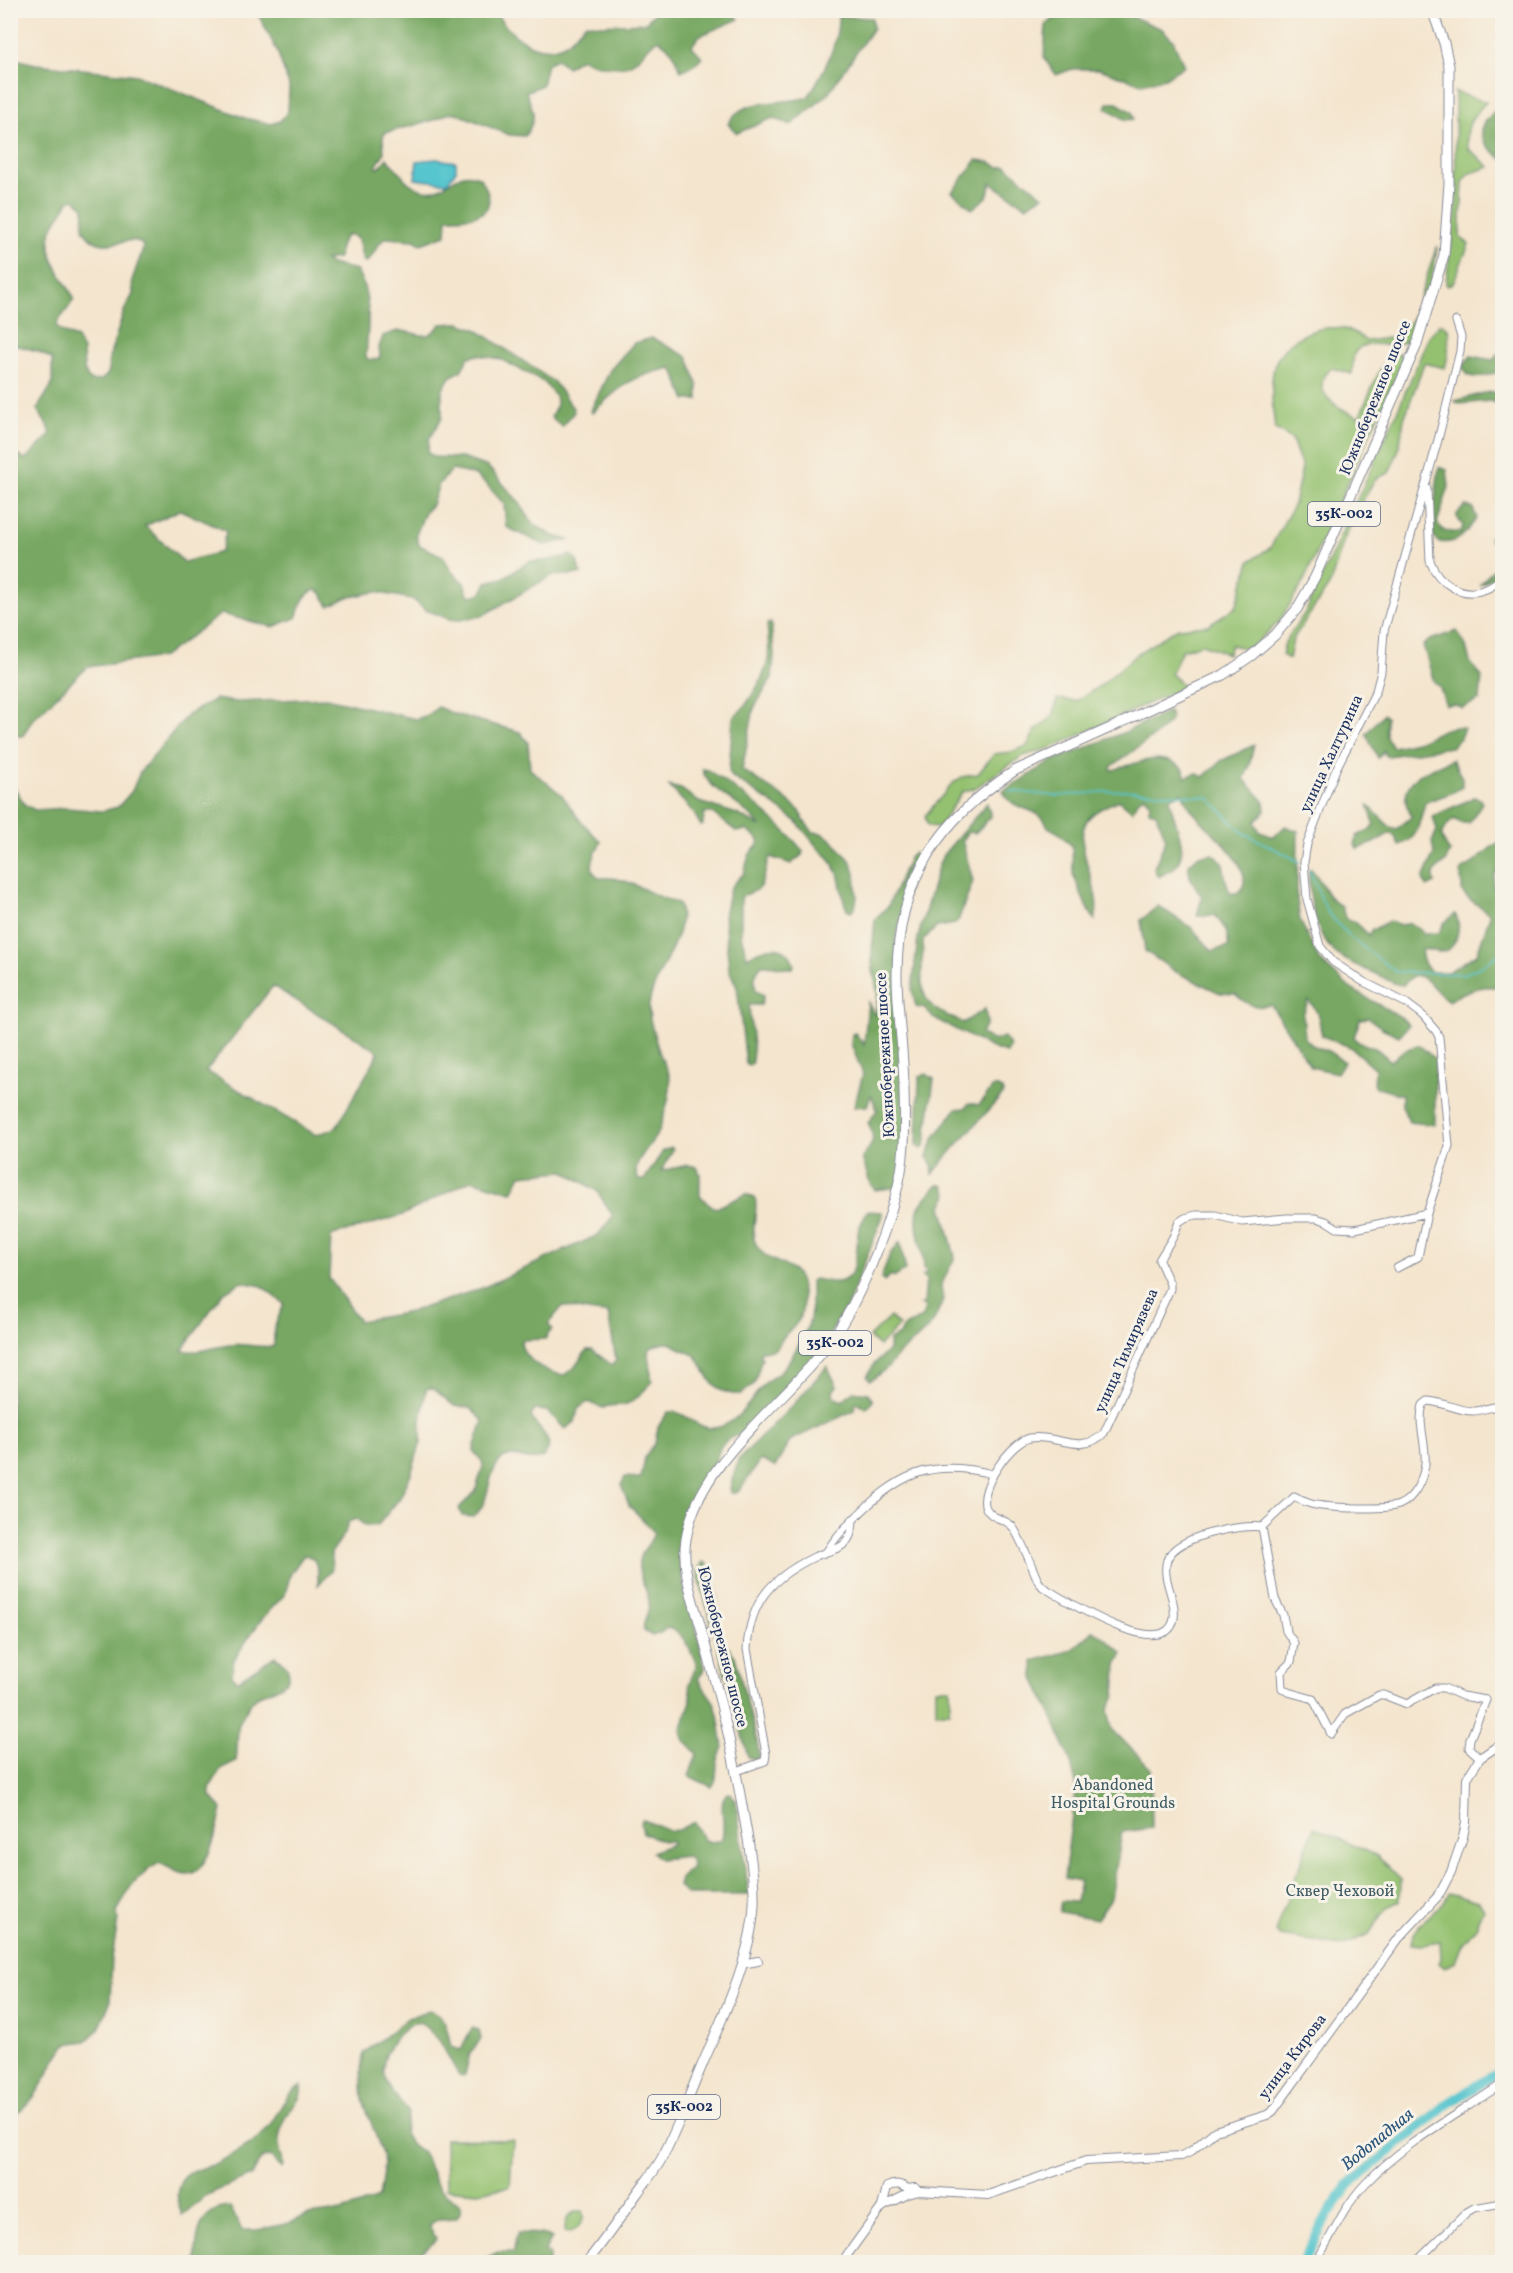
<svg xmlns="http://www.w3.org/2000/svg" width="1513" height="2273" viewBox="0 0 1513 2273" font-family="Vollkorn,serif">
<rect width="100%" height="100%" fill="#f7f3e8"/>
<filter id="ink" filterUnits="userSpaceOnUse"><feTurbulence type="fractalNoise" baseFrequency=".0167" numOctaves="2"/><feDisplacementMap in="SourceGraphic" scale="12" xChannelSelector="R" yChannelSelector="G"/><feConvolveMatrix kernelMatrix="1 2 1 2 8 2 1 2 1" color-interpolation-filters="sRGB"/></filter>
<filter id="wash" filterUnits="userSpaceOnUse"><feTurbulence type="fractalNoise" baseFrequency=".008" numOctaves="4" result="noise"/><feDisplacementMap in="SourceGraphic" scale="24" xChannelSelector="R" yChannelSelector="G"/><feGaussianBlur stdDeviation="1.35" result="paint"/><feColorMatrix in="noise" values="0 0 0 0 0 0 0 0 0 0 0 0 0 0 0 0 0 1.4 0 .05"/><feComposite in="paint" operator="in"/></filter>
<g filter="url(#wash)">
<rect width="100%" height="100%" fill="#f4e5ce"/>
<g fill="#94c170" stroke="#587867" stroke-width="1.5">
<path d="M1455,92L1486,102C1471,119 1465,124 1468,148L1490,167L1468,174L1463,183L1460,237L1469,244L1453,283L1448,286L1446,284L1447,273L1456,209Z"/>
<path d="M1437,246C1434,279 1423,311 1407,341C1403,342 1398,344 1394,345C1383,346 1365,340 1356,351C1352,356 1353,367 1352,374L1332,368C1305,391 1339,409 1359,417C1363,409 1386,354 1389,353C1392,352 1396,353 1399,354L1403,360L1302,585L1279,622L1249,649L1231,645L1228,654L1202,644L1182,650L1171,673L1184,687L1051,748L1023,756L975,788L962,792L939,827L928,826L925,816L953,783L962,777L978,774L994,754L1011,752L1027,746L1035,731L1053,716L1057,699L1076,701L1100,686L1138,653L1178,628L1208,625L1236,607L1250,561L1270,548L1294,504L1302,468L1292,439L1275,429C1273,410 1270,391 1273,372C1278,339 1325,317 1355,333C1359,335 1363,339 1366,341L1396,337L1413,318Z"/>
<path d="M1440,324H1444L1449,331L1448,355L1445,368L1424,363L1404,419L1399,449L1389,473L1375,479L1358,509L1344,540L1330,584L1293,639L1289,659L1282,655L1285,642L1306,611L1394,419L1429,336Z"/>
<path d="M890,1317L899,1326L879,1346L869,1337Z"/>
<rect x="936" y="1688" width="14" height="24"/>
<path d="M1314,1827L1377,1856L1401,1880L1400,1901L1387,1907L1369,1934L1342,1946L1280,1936L1275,1931Z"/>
<path d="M1449,1893L1479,1901L1484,1909L1478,1919L1477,1926L1462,1944L1455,1962L1445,1968L1439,1963L1441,1958L1440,1942L1422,1945L1411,1944C1413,1923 1440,1912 1449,1893Z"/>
<path d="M445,2139L513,2140L510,2187L478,2192L446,2189Z"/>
<path d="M575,2212H582L584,2216C580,2226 575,2234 564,2232L566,2219Z"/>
</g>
<g fill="#77a762" stroke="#496b60" stroke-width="1.5" fill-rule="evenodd">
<path d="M1068,10L1118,11L1162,29L1173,40L1184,66L1165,78L1142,84L1099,69H1072L1056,75L1044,58L1046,24Z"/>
<path d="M259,11H495C508,34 539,60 566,43C574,38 579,28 587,23L600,25L645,23L656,11H684L685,12L730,11L739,19L699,36L692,46L702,57L694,65L681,71L672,51L658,39C649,45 643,55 634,62C623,71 592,66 581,58L567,67L556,59L547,64L542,85L526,92C534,112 538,117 525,136L509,135L456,113L447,114L434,120L385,133L383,137L384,153L376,167L379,168L387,158C391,165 394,166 399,171C403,175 404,180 408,182C442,208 451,166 476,176C482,178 485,185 487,191C497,219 465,218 447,218L446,235L421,244L414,240L385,238C377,245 374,254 367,262L363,261L358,240L351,234C340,237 340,249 338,258L325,260L331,264L356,270C373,294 368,329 366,357L369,360L378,359L380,356L379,347L383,336C389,334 396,330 402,331C422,333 425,343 441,324L459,323L476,329L554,382L573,408L574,412L562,427L551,417L557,405L555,396L544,382L500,359L478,355L469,357L461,371L450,377L442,391V418L429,439L428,453L435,457L462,458L488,467L519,502L533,524L553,536L570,540L544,545L506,527L504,504L487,485L475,475L452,470L439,484L432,505L425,512L416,535L419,545L443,556L452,572L464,583L468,594L472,596L482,593L487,582L503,578L530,561H544L571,555L576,558L581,574L551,576L482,616L460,620L449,619L426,610L412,599L375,592L346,598L329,606L321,593L315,590C303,594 300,607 296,618L273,627L221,614L163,657L87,667L32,720L23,736H11V468L12,454H18L24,459L28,457L50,435V430L37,409L52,385V359L37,351L11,344V58L36,64L137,75L245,118L271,124L280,121L288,111L289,86L277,51L259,16ZM74,199L84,207L83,229C103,261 127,231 142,244L143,249L132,280L133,294L124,311L109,358V370L107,375L101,380L91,381L88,378L84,369L83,350L77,338C40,325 64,322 74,298C61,273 41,253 54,225C58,217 65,209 69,201ZM180,510L226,531L221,552L184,562L145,526Z"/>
<path d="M838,16L872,18L873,28L827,95L791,125L773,118L737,133L728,124C742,96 780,106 808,97C823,73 839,45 838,16Z"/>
<path d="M1108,103H1117L1132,112L1134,119L1126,120L1106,108Z"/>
<path d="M1502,104V159C1474,136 1476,128 1502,104Z"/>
<path d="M977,160L991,162L998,167L1006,166L1043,196L1026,206L991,183L987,197L972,209L952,192Z"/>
<path d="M652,338L688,357L698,386V400H686L672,368C631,376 622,385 592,413L591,410L610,370L634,343Z"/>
<path d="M1499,353L1502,355V371C1487,374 1470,386 1462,366L1471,356L1493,360Z"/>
<path d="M1502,391V405L1490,401L1459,404L1455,401L1484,393Z"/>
<path d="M1439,467L1447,470L1449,487L1437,523L1444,531L1461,533L1463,525L1457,518V514L1465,506L1472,507L1477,518C1466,533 1459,545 1438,542L1433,536L1432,523Z"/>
<path d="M1498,533H1502V573L1479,585L1502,560L1489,538Z"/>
<path d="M771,623L774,655L772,678L754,708L742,770L779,794L800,811L803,820L813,832L821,833L831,839L850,860L855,873L857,897L855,908L851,912L847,910L845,905L838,873L829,858L818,848L796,821L770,802L732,777L729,771L733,717C743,710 748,702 754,692C771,665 770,655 767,624Z"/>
<path d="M1457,631L1466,646L1470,662L1482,677L1480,700L1462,708L1454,704L1446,705L1439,686L1434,682L1423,645L1430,640Z"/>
<path d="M326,698L416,719L428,715L438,707L454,714L520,732L528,742L530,769L562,795L579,819L601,842C595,855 586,868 599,878C633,876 648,896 678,903C692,932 650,977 649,1007C648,1019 657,1045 661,1057C664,1064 669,1071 670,1078C672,1094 664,1113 660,1128C655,1144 627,1163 639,1180H644L663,1151L671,1147L673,1150L661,1171L688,1165L697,1167L700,1174V1195L708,1204L716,1208L746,1194L755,1198C760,1218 743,1238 765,1255C774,1262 788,1265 797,1274C803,1289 807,1310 796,1324C794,1328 789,1330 786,1334C775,1347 781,1351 761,1351L760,1355L762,1358L754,1384L741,1394H732L720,1390L711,1381L696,1356L669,1343C662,1343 653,1345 648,1351L652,1382C644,1390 635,1403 623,1405C615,1406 611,1404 603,1408L588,1402L578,1409L575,1422L565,1429L547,1411L535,1410L531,1416C535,1427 552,1436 548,1449C540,1472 514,1448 502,1459C484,1476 493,1501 473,1517L462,1516L459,1508L475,1492L483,1466L482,1461L474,1452V1448L483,1421L470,1408L454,1406L434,1389L429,1388L426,1390L421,1420V1442L411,1474L400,1498L378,1525L366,1526L356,1519L348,1522L345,1533L331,1553L332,1570L318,1585V1571L314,1559L307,1555L303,1556L291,1573L285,1594L261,1620L240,1650L233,1662L232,1675L237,1681L275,1656C282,1660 292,1669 288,1678C283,1691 261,1690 253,1700C248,1706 239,1721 238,1729C237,1740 238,1750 236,1761L222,1768L210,1787L211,1796L222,1809C218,1826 209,1875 186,1874C178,1874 167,1866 159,1863L149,1869L131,1886L117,1912L118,1920L112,1959L110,2002L99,2029L86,2041L66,2044C47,2069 39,2103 11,2117V782L25,805L35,810L67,808L102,811L118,807L132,791L140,772L187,715L215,699L237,702ZM273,986L379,1052L336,1128L316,1135L206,1071ZM564,1171L597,1191L613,1216L598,1235L482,1288L410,1312L359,1321L329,1278L331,1236L403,1215L471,1180L512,1192L521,1175ZM241,1282L262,1286L284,1304L274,1328V1346C257,1348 244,1343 230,1345C211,1347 200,1354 182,1350L223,1293ZM563,1306C578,1309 592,1313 608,1313L616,1360L612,1365L592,1350H587L574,1368L564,1375C547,1373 520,1359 521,1340L545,1339L552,1329L548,1324Z"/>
<path d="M1169,711L1171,718L1169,722L1157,734L1111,767L1112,770C1136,764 1163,749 1184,770L1185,777L1197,773L1203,777L1221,761L1254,745L1249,767L1244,779L1264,801L1265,811L1255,822L1260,832L1274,837L1285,826L1298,831L1297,900L1300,920L1319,960L1351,989L1401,1017L1409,1025L1399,1036L1382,1028L1368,1018L1360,1019L1354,1037L1358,1042L1377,1049L1391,1061L1404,1050L1419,1045L1435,1059V1125L1409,1122L1402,1106V1095L1374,1087L1375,1069L1350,1047L1322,1036C1319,1022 1320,1011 1308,1001L1303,1015L1305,1038L1312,1045L1328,1051L1344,1062L1337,1073L1311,1067L1271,1005C1255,1009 1247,1005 1235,994L1220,993L1176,972L1145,951L1141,920L1158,906L1192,928L1212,951L1229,946L1226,930L1215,915L1197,916L1202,897L1190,877L1188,865L1199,855L1213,854L1223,862L1225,878L1230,893H1237C1239,891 1242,889 1243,886C1252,864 1206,828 1194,813C1189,807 1185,800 1182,793L1170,798C1171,819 1192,849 1175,867C1171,871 1163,874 1158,877L1154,868L1166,839L1156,813L1149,811L1150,802L1144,796L1140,798L1132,811L1120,801H1116C1107,806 1095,810 1088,819C1069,845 1105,889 1095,920L1086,906L1073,874L1072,846L1059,833L1048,827C1039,804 1013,814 1003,791L1054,760L1125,732Z"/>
<path d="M1383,714L1386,717V736L1392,747C1400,746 1408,744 1416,742C1432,737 1447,723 1464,728L1460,738L1451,747L1388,756H1386L1384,751L1378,758L1366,734Z"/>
<path d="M1452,759L1462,778V787C1451,796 1437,796 1425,803C1419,822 1420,839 1399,845L1394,835L1390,833L1374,843L1357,849L1355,845L1357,836L1369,830L1374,824L1368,805L1390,827L1397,829L1411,817C1410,812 1407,807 1406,803C1403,774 1432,770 1452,759Z"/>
<path d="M702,769L708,770C743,794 777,819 803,851L802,855L791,864L770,857C765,866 766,881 758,889C753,893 746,893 741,898V935L747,957C764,947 787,939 794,965L793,968C782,969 772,964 762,965C754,973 754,980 756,991L764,995L761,1005H749L753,1047L752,1063L749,1065L746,1064L737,987L729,970L724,915L730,888L744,873L749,855L758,845L759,840L746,830L737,832L712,813H704L703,825L701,826L693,812L669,786L681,789L699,802L737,814L761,827C756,821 750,815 744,810C730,798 707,787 702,769Z"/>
<path d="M1474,797L1480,799L1482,803L1469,823H1461L1454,819C1438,833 1439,835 1450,852C1450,852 1446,861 1445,862C1439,869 1431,870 1435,883L1427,887L1423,879L1434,853L1432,842L1437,830L1433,817C1447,808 1461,805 1474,797Z"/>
<path d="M987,803L991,817L975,833L968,832L962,840L973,881L958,921L955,924L937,927L923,940C924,962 915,990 933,1007C941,1014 954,1018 963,1023L985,1009L987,1023L981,1034L994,1041L1004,1037L1010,1045L1007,1053L996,1050L933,1018L924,1007L919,1008L916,1007L912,990L918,937L938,867L943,855Z"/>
<path d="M1502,841V866L1495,875L1493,887L1502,897V989C1485,983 1465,991 1449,1001C1432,991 1432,978 1414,975L1403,985C1392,985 1388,979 1378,975C1366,970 1342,960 1333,951C1314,932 1308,895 1309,869H1311C1325,883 1323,896 1342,907L1345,918L1355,922L1369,935L1372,930L1389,921L1401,925L1411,923L1424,933H1439L1444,923L1455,914C1463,925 1457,950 1441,952C1434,952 1428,948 1421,950L1423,961L1428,969L1432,972H1448L1477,954L1490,915C1482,905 1469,902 1462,892C1463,884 1459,878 1462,869C1480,863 1486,847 1502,841Z"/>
<path d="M914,853L916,857L896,938L907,1142L899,1187L875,1190L870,1184L862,1158C873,1144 876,1139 868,1123L877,1110L871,1095L867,1106L854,1107L863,1074L851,1044L852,1034L855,1033L864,1045L868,1002L874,1015C882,996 874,982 872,963C871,949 874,933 875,919L888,906L909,858Z"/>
<path d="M926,1074L934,1079L925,1146L921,1149L917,1145L919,1077Z"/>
<path d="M993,1087H998L1003,1090V1094C980,1121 954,1146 933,1174L932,1165L927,1157L934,1138L956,1109L965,1108L969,1103L979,1105Z"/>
<path d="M937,1185H943L948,1195L942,1206L955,1257L941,1286L943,1300L933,1323L917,1339L901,1352L888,1367L873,1379L870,1380L867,1377L874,1364L889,1350V1340L900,1335L904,1326C915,1321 925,1319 925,1306L921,1305L924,1303L926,1279L922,1276L927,1272L924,1268C924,1250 912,1225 919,1207C923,1200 931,1192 937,1185Z"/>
<path d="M867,1211L882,1212L883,1216L847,1307L840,1318L813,1360L745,1431L727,1440L721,1446L715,1462L688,1510L681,1527L678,1551L685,1591L694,1617L705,1668L698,1679L714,1702L718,1714L723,1747L717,1763L716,1780L712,1787L689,1776L697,1754L683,1739L681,1730L691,1701L689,1684L697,1664C689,1650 684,1631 667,1628L660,1633L652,1636L644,1631C641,1622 650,1613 649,1603C648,1589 637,1577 639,1561C640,1550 653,1543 654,1532L629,1505L621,1485L625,1477L641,1478L645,1457L655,1443L658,1427L668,1412C687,1409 696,1433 719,1427C740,1422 752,1397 766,1382C769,1379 773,1377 777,1374C789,1365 806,1334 810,1319C812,1307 811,1293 811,1281L814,1279C823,1280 834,1284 842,1281C859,1274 856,1248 858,1233C859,1226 864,1218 867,1211Z"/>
<path d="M900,1242L906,1270L895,1277L891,1275L885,1281L881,1278L890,1254Z"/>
<path d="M827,1366L837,1386L833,1391L834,1397L842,1401L853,1391L868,1393L873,1401L866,1408L856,1402L855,1410L791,1440L775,1467L761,1460L738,1492L730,1493C729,1483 737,1470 738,1460L794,1404Z"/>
<path d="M703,1562L707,1564L715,1588L719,1615V1633L722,1640L735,1656L758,1745L759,1757L756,1760L748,1757L699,1578L698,1570Z"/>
<path d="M1094,1630L1123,1653L1117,1665L1115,1696L1108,1710L1112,1729L1151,1769L1152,1828L1122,1832L1111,1898L1097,1919L1059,1912L1061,1901L1076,1902L1080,1882L1064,1879L1076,1784L1071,1763L1054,1720L1034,1678L1033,1661L1072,1650Z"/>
<path d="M727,1793L731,1794L736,1800L749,1895H687L678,1886L680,1878L692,1867L691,1859L687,1856L660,1859L652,1852L672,1844L671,1841H663L643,1833L641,1824L642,1819L669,1831L678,1830L694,1822L704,1840L712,1842L721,1840C728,1824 716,1805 727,1793Z"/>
<path d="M429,2010C446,2013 448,2033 451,2047L461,2050L472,2028L479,2030L481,2039L470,2053L465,2075L461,2076L458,2074L439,2040L420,2022C409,2024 401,2031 394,2040C373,2071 385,2085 407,2109L408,2113L404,2134L409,2142L423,2153L439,2189L459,2203L461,2211L457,2218L440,2219L431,2223L430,2227L436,2239L434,2242L410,2262H196C195,2237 199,2208 230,2207L242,2230H257L290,2223L307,2215L342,2211L379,2198L384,2164L381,2150L363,2100L361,2070L364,2053L408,2018Z"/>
<path d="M301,2086C303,2103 291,2104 285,2118C282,2124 278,2139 279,2145C280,2155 285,2158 282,2168L278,2166L271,2156C256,2157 258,2168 251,2176L209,2194L182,2215C178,2202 174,2193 182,2180C190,2169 203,2169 214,2164C229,2157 245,2148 258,2138C275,2126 283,2092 301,2086Z"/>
<path d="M518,2233C530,2234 542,2232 552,2238L545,2251L549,2254V2262H477L498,2252H514L515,2240Z"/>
</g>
<path fill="#57c5cd" stroke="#397a96" stroke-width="1.5" d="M436,159L456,162V170L447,183L415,179L417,161Z"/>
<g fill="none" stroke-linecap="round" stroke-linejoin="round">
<g stroke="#57c5cd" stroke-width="1.5">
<path d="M1009,791L1056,796L1124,790L1208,797L1242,832L1300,862"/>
<path d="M1309,869L1327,912L1351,938L1396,972L1464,974L1482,966L1502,952"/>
</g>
<path stroke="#57c5cd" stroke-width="10" d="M1303,2262L1328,2214L1349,2185L1449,2103L1502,2070"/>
</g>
</g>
<g filter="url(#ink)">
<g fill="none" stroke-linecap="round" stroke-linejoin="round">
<g stroke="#888a96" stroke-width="9">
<g id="minor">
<path d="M1427,489L1430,561C1438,583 1462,599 1486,589C1492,587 1498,582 1502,579"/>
<path d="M1427,1213L1449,1146L1439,1037L1436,1031L1422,1015L1406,1003L1362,981L1333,962L1320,946L1307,899L1304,862L1307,844L1336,769L1376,691L1381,672L1384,631L1438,440L1460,351L1461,337L1456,321"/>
<path d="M1262,1527C1240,1524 1175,1536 1167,1560C1161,1580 1177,1599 1174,1618C1167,1665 1063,1599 1043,1587L1038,1581C1032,1567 1020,1536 1012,1526C1004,1518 991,1519 986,1508C977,1489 1012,1441 1030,1438C1056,1434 1082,1456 1104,1433L1170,1289V1284L1159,1260L1173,1237L1179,1222L1185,1218L1196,1215H1215L1242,1222L1287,1218H1316L1326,1221L1337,1228L1355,1229L1427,1213L1418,1257L1397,1268"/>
<path d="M1262,1527L1275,1599L1283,1615L1286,1631L1294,1643L1291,1662L1281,1672L1282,1688L1288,1692L1313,1699L1331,1734L1345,1714L1379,1695H1384L1407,1704L1435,1688H1444L1462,1696L1486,1700L1470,1739L1469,1748L1480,1758"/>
<path d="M1262,1527L1294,1497C1301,1500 1308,1504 1316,1505C1331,1508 1385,1510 1399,1505C1414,1499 1423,1480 1425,1464C1427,1444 1417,1424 1423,1405L1428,1401C1443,1402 1458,1411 1473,1411C1483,1411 1492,1405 1502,1407"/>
<path d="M827,1551C835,1538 843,1529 854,1519C897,1475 929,1458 992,1474"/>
<path d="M737,1771L765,1761L766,1754L747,1649C750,1601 771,1578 814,1557C822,1553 832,1551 840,1547C851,1541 853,1530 853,1519"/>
<path d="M1316,2262C1331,2237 1344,2206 1365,2184C1404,2143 1455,2116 1502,2084"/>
<path d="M1416,2262L1467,2212L1474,2208L1502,2203"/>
</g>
</g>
<g stroke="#888a96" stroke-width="10">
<g id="major">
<path d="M747,1963L758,1961"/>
<path d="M882,2207L887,2187C896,2183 900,2184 908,2189L915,2188"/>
<path d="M842,2262L882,2207L908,2194L919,2191L988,2195L1086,2161L1181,2156L1190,2152L1215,2131L1267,2115L1273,2111L1399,1938L1439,1895L1451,1872L1463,1837L1466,1822L1467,1778L1480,1758L1502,1743"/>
</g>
</g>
<g stroke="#888a96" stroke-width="11">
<path id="highway" d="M587,2262C604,2241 620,2218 636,2195C645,2182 657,2169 664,2154C678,2127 688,2098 700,2070C721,2020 751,1960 754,1905C755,1883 751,1861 748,1839C741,1801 735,1763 726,1725C718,1692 709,1660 701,1628C693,1600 681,1569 686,1539C698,1460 785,1404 831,1341C859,1301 882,1244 895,1197C906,1161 905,1127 904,1090C904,1052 897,1013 897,974C897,881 939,819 1016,770L1110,728L1223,675L1251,656L1275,635L1297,609L1315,577L1416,347L1444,255L1449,183V66L1444,43L1432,10"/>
</g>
<use href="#minor" stroke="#fff" stroke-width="7"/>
<use href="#major" stroke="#fff" stroke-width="8"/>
<use href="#highway" stroke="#fff" stroke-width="9"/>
</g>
</g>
<g text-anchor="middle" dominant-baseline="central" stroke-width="6" stroke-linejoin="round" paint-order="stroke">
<g fill="#f7f3e8" stroke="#5d6a87" stroke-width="1.5">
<rect x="1308" y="502" width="72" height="24" rx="4.5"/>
<rect x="799" y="1331" width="72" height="24" rx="4.5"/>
<rect x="648" y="2095" width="72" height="24" rx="4.5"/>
</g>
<g font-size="15" font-weight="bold" fill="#1b2f5e">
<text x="1344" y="514">35К-002</text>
<text x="835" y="1343">35К-002</text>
<text x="684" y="2107">35К-002</text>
</g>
<g font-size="16" fill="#1b2f5e" stroke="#f7f3e8">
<text transform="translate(1376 398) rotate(-68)">Южнобережное шоссе</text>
<text transform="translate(1332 754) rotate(-65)">улица Халтурина</text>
<text transform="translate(886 1055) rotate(-93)">Южнобережное шоссе</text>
<text transform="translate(1127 1351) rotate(-66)">улица Тимирязева</text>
<text transform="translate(722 1647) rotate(76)">Южнобережное шоссе</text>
<text transform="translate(1293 2057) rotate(-53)">улица Кирова</text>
</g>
<g font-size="16" fill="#3f5b63" stroke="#f7f3e8">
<text x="1113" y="1786">Abandoned<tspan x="1113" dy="18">Hospital Grounds</tspan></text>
<text x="1340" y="1892">Сквер Чеховой</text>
</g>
<g font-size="18" font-style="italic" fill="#2a547a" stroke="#f7f3e8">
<text transform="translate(1378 2140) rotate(-39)">Водопадная</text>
</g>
</g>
<rect width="1513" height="2273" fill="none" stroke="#f7f3e8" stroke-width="36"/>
</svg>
